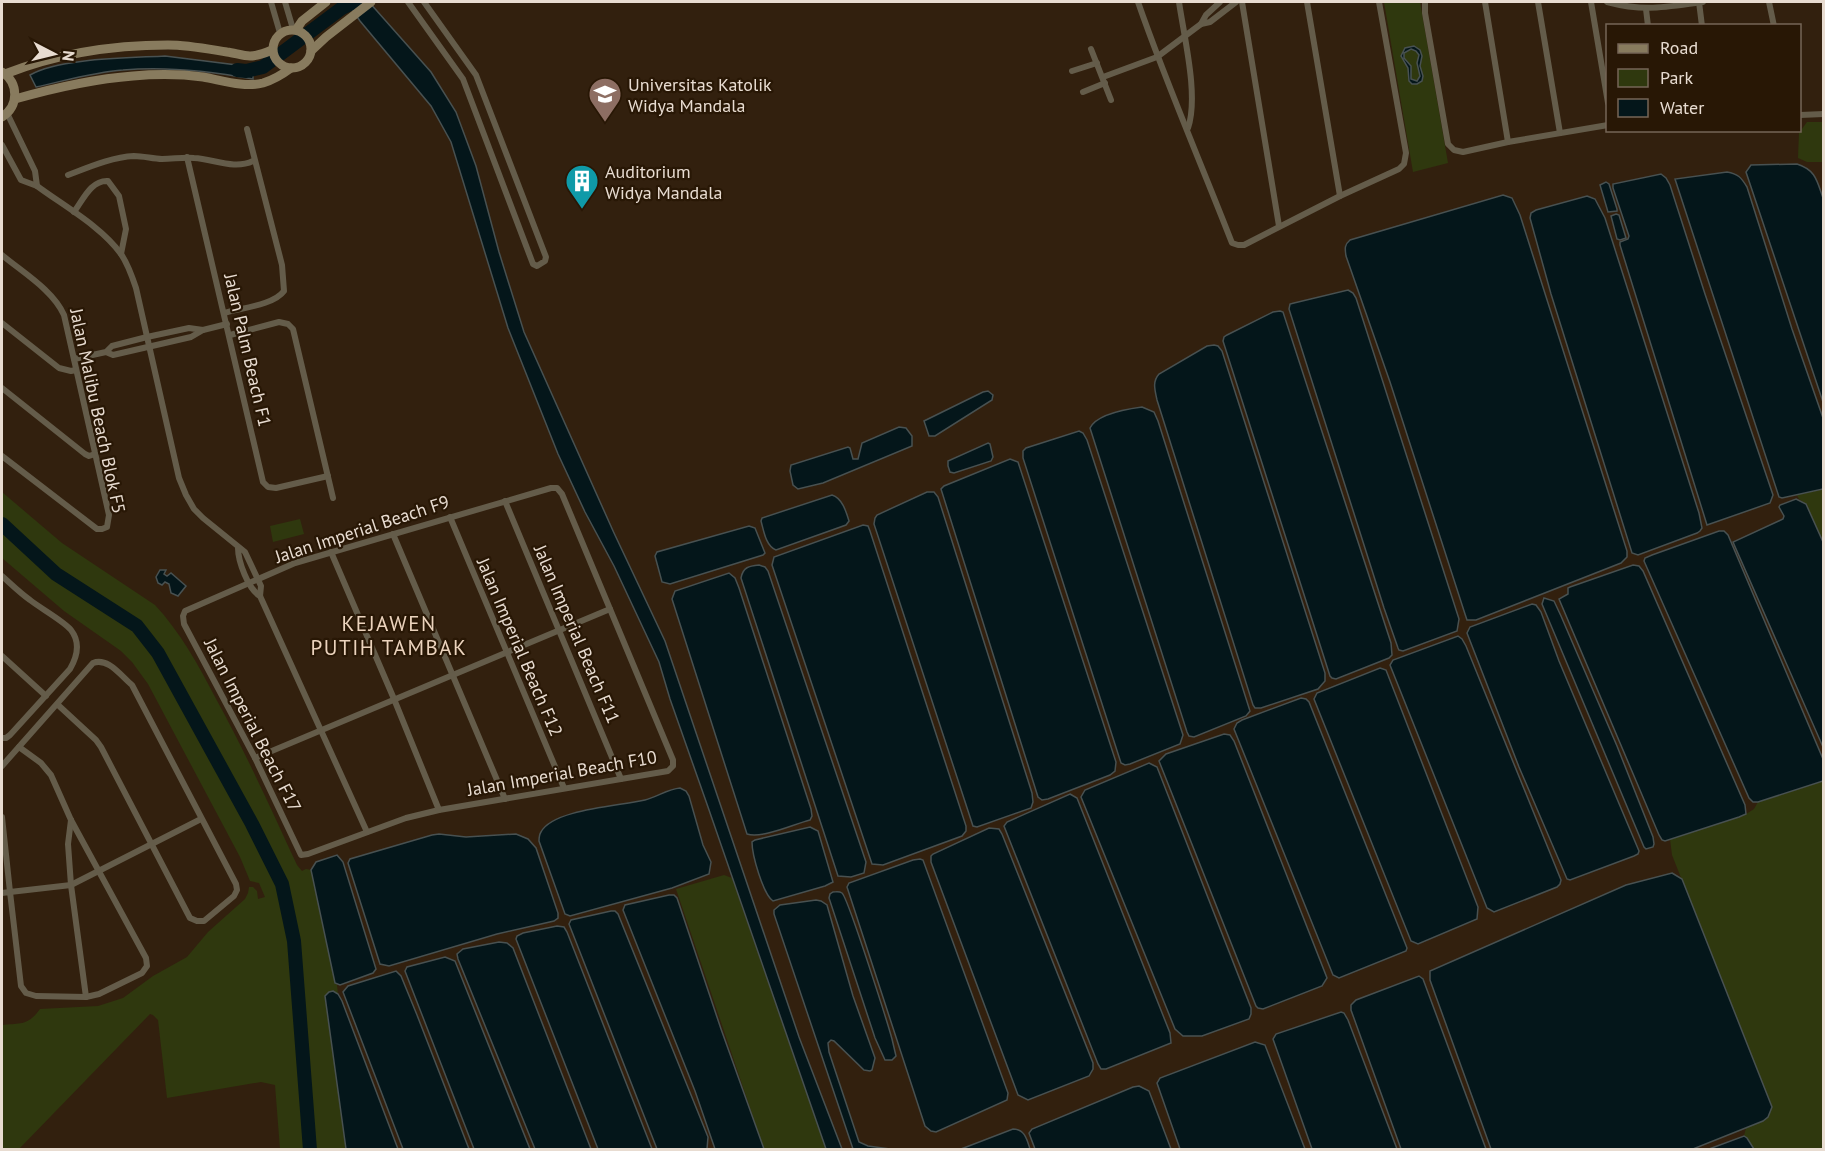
<svg xmlns="http://www.w3.org/2000/svg" width="1825" height="1151" viewBox="0 0 1825 1151" font-family="'PT Sans',sans-serif">
<rect width="100%" height="100%" fill="#32200e"/>
<g fill="#2f380e">
<path d="M1384,2H1420L1448,163L1413,172Z"/>
<path d="M1807,122H1823V162H1807L1798,158L1799,133Z"/>
<path d="M1823,489V542L1806,504L1799,499L1797,495Z"/>
<path d="M2,492L62,543L155,605C180,632 198,664 215,697C245,751 271,809 297,865L302,871L306,869L311,870L335,983L337,985L338,994L333,991L325,996L346,1149H280L275,1085L261,1082L167,1098L158,1020L153,1015L150,1014L19,1149H2V1025C20,1023 28,1026 40,1009L98,1006L123,998L153,976L187,957L208,932L245,899L248,893L249,887H253L257,891L258,899L265,897L259,883L250,881L240,857L148,684L132,662L121,651L64,611L2,558Z"/>
<path d="M300,519L304,534L273,542L270,526Z"/>
<path d="M1823,781V1149H1754L1747,1138L1744,1136L1746,1128C1760,1122 1766,1122 1772,1107L1672,855L1670,839L1743,816L1754,809L1758,802Z"/>
<path d="M724,875L732,878L826,1149H764L676,889Z"/>
</g>
<g fill="#04161a" stroke="#485151" stroke-width="1.5" fill-rule="evenodd">
<path d="M347,2H369L431,72L456,112L476,166L499,252L524,332L614,533L665,641L799,1037L842,1149H826L708,807L670,699L659,662L614,566L585,512L558,454L508,328L451,142L431,106L360,21Z"/>
<path d="M1414,46L1420,50L1422,56L1420,66L1423,76L1422,81L1417,84H1412L1409,81L1408,68L1401,56L1405,48ZM1411,49L1416,51L1419,55L1417,63L1420,76L1417,81L1411,79V66L1404,58V53Z"/>
<path d="M165,56L253,67V79C210,71 165,66 123,70C94,72 64,81 36,87L30,75C58,58 130,58 165,56Z"/>
<path d="M1797,164C1816,170 1817,181 1823,198V402L1746,172L1751,165Z"/>
<path d="M1727,172C1738,174 1741,177 1747,187L1792,329L1823,418V489L1782,498L1779,497L1675,179Z"/>
<path d="M1661,174L1666,178L1670,185L1705,294L1773,495L1770,503L1707,525L1620,245V242L1628,239L1629,236L1613,188V184Z"/>
<path d="M1606,182L1609,184L1617,209V211L1608,212L1600,185Z"/>
<path d="M1503,195L1512,198L1520,215L1627,551V557L1621,563L1476,620H1467L1465,614L1390,382L1346,256C1345,249 1344,245 1350,240Z"/>
<path d="M1587,196L1595,199L1605,218L1699,513L1702,528L1700,531L1697,533L1638,555L1632,553L1551,294L1530,218L1531,213L1536,210Z"/>
<path d="M1616,214L1619,215L1626,238L1620,240L1617,239L1611,216Z"/>
<path d="M1348,290L1353,293L1356,298L1459,619L1457,631L1403,651L1399,650L1398,648L1384,608L1289,309L1290,304L1294,303Z"/>
<path d="M1280,311L1283,312L1391,643L1392,655L1389,658L1336,679L1332,678L1330,676L1223,341L1224,337L1227,335L1273,312Z"/>
<path d="M1214,345L1218,346L1222,351L1325,673V681L1318,689L1261,708H1255L1253,705L1157,400C1155,390 1152,382 1159,374L1207,346Z"/>
<path d="M988,391L993,395L992,400L935,436H929L924,421L983,392Z"/>
<path d="M1142,407L1154,412L1158,421L1250,711L1246,716L1194,737L1189,736L1187,732L1090,428C1097,414 1127,409 1142,407Z"/>
<path d="M899,427L906,428L912,436V446L823,483L798,489L793,485L790,471L791,465L848,447L850,448L853,459H858L862,443Z"/>
<path d="M1079,431L1083,433L1087,440L1183,735L1180,744L1130,764L1125,765L1121,763L1023,458V451L1026,448Z"/>
<path d="M988,443L990,444L993,457L991,461L954,473L950,472L948,466V461Z"/>
<path d="M1010,459L1018,462L1116,762L1115,771L1110,775L1048,799L1042,800L1038,797L941,489L944,486Z"/>
<path d="M927,492H934L938,497L1032,793L1033,802L1031,808L977,827L973,826L874,524L875,518L877,515Z"/>
<path d="M832,495C842,498 846,511 849,521L846,525L776,550C766,546 764,532 761,521L762,518Z"/>
<path d="M1796,499L1806,504L1823,542V747L1733,542L1783,519L1784,516L1779,507L1780,505Z"/>
<path d="M863,525L868,526L870,531L966,826V831L962,836L883,865L872,864L772,565L774,557Z"/>
<path d="M749,526L755,528L765,553L763,555L670,584L662,582L655,556L657,552Z"/>
<path d="M1719,531H1724L1728,535L1823,759V781L1758,802H1753L1749,798L1644,561L1645,558L1652,555Z"/>
<path d="M759,565L765,567L768,571L866,862L864,873L851,877L838,876L741,578C743,567 749,566 759,565Z"/>
<path d="M1633,565L1639,566L1643,571L1745,805L1746,814L1739,817L1665,841L1662,840L1659,835L1559,599L1568,594V588L1570,587Z"/>
<path d="M160,570H166L164,574L167,576L171,573L186,586L178,596L171,593L169,584L165,582L162,585L158,583L156,577Z"/>
<path d="M729,573L735,578L739,588L811,809L812,816L810,820C794,824 762,839 747,834L672,599L675,591Z"/>
<path d="M1544,598L1554,601L1561,616L1617,746L1653,837L1654,844L1653,847L1646,849L1644,847L1542,604Z"/>
<path d="M1532,604L1536,605L1541,612L1559,661L1639,851L1638,854L1634,856L1570,880L1567,879L1519,767L1467,633L1470,627Z"/>
<path d="M1458,636L1462,639L1466,646L1561,880L1560,884L1557,887L1494,912L1487,908L1390,665L1393,660Z"/>
<path d="M1380,668L1386,670L1478,907L1477,919L1418,944L1411,941L1314,699L1317,693Z"/>
<path d="M1301,698L1306,699L1309,702L1407,948L1406,951L1339,978L1333,975L1234,729L1237,723L1242,720Z"/>
<path d="M1224,734L1230,735L1234,741L1327,978L1322,986L1263,1009L1258,1008L1256,1006L1159,761L1166,754Z"/>
<path d="M1149,763L1157,767L1251,1008V1014L1249,1019L1202,1036H1183L1175,1029L1081,797L1085,790Z"/>
<path d="M680,788L686,791L689,796L703,845L711,862L709,874L672,888L570,916L565,914L539,841C539,838 539,835 541,832C553,809 621,806 645,800C657,797 668,789 680,788Z"/>
<path d="M1070,794L1077,798L1170,1033L1171,1043L1106,1069H1101L1098,1064L1004,826L1007,822Z"/>
<path d="M810,827L818,831L833,882L825,886L773,901C763,894 752,855 752,842L755,840Z"/>
<path d="M989,828L999,829L1002,834L1093,1063V1069L1089,1076L1028,1100L1018,1095L931,862V856L933,854Z"/>
<path d="M439,834L466,837L516,834L528,839L536,848L558,913V918L554,921L497,934L389,966L380,964L348,863L350,859L432,835Z"/>
<path d="M337,855L343,862L376,969L373,973L340,985L335,983L311,870L316,862Z"/>
<path d="M920,859L923,860L1008,1093L1007,1100L936,1132L931,1131L925,1126L847,887L849,883L913,860Z"/>
<path d="M1672,873L1682,879L1772,1107L1768,1117L1763,1121L1693,1149H1491L1430,980V971L1626,885Z"/>
<path d="M833,892C836,892 839,891 842,893C848,898 887,1021 892,1039L896,1056L892,1060H885L875,1038L829,898L830,894Z"/>
<path d="M669,895H674L677,898L721,1029L764,1149H715L695,1091L623,910L625,905Z"/>
<path d="M816,900L821,901L827,905L853,996L875,1058L872,1070L870,1071L864,1070L834,1041L831,1040L828,1043L829,1052L859,1142L868,1146L890,1149H853L774,914V910L780,905Z"/>
<path d="M611,911H615L618,914L708,1137L707,1149H657L569,924L571,920Z"/>
<path d="M557,926L564,927L567,932L652,1149H598L516,939L517,936L523,933Z"/>
<path d="M499,942L507,943L513,948L591,1149H535L458,959L457,954L463,949Z"/>
<path d="M445,957L455,961L530,1149H474L405,971L407,967Z"/>
<path d="M396,971L401,976L417,1015L469,1149H403L343,992L348,986Z"/>
<path d="M1419,976L1423,979L1486,1149H1401L1351,1010V1005L1356,1000Z"/>
<path d="M333,991L338,994L342,1001L398,1149H346L325,996L329,992Z"/>
<path d="M1341,1012L1344,1013L1348,1020L1397,1149H1312L1273,1039L1276,1034Z"/>
<path d="M1255,1042L1265,1045L1305,1149H1180L1157,1083L1160,1078Z"/>
<path d="M1139,1086L1149,1091L1171,1149H1035L1029,1133L1032,1129L1133,1087Z"/>
<path d="M1013,1129C1025,1129 1027,1140 1030,1149H961Z"/>
<path d="M1744,1136L1747,1138L1754,1149H1709Z"/>
</g>
<g fill="none" stroke-linecap="round" stroke-linejoin="round">
<g stroke="#04161a" stroke-width="14">
<path d="M237,70L246,71L263,67L342,8L354,2"/>
<path d="M2,524L56,574L137,626L158,653L252,824L282,884L294,941L310,1150"/>
</g>
<g stroke="#645c4a" stroke-width="6">
<path d="M271,2L280,33"/>
<path d="M285,2L293,29"/>
<path d="M408,2L463,79L533,264L537,266L545,261L546,257L476,75L424,2"/>
<path d="M1138,2C1166,83 1201,163 1232,243L1238,245H1244L1340,196L1399,169L1404,164L1406,153L1379,2"/>
<path d="M1179,2C1184,37 1199,96 1188,128"/>
<path d="M1242,2L1279,226"/>
<path d="M1307,2L1340,196"/>
<path d="M1425,2V13L1448,144L1454,150L1463,152L1508,142L1608,125"/>
<path d="M1485,2L1508,142"/>
<path d="M1538,2L1560,133"/>
<path d="M1591,2L1608,103"/>
<path d="M1607,2C1645,12 1665,7 1703,2"/>
<path d="M1699,2L1702,26"/>
<path d="M1769,2L1774,26"/>
<path d="M1646,9L1648,26"/>
<path d="M1201,24L1206,15L1220,2"/>
<path d="M1091,49L1111,100"/>
<path d="M1072,71L1097,63"/>
<path d="M1103,77L1157,57L1201,24L1210,22L1236,2"/>
<path d="M1083,92L1105,83"/>
<path d="M1800,115L1824,114"/>
<path d="M2,145L21,180L37,186L35,171L7,113"/>
<path d="M187,157L263,482L268,487L276,488L328,476"/>
<path d="M68,175C89,167 112,157 134,156C144,156 153,159 162,159C173,159 184,157 194,158C214,159 234,170 253,161"/>
<path d="M37,186C64,206 102,227 121,254C128,264 132,276 136,288L179,478L186,495L194,509L203,518L245,552L261,586L260,596L367,832"/>
<path d="M74,212C83,200 91,180 108,181L119,196L126,229L121,254"/>
<path d="M2,255C22,272 53,290 64,315L109,515L107,527L102,529H97L2,456"/>
<path d="M224,313C241,308 274,305 284,291L282,265L247,129"/>
<path d="M2,323L59,368L71,371L76,370"/>
<path d="M203,330L227,324"/>
<path d="M230,335L279,322L288,324L293,329L333,498"/>
<path d="M74,359L106,352L113,355L191,337L203,330L189,328L147,337L112,346L106,352"/>
<path d="M2,388L85,454L89,456L95,454"/>
<path d="M551,488H557L562,494L673,760V766L668,771L439,810L406,818L308,854L301,855L255,758L184,624L183,616L185,611L295,563Z"/>
<path d="M505,501L621,779"/>
<path d="M450,517L564,788"/>
<path d="M393,534L505,799"/>
<path d="M238,548C238,561 248,589 260,596"/>
<path d="M331,552L394,699L439,810"/>
<path d="M2,576C11,584 20,593 30,600C40,608 64,621 71,630C81,643 77,657 70,669L10,735L6,738H2"/>
<path d="M2,656L46,696"/>
<path d="M255,758L610,609"/>
<path d="M2,766L93,663C108,657 121,676 132,685L236,884L237,890L234,896L204,921H197L190,918L101,747L96,740L57,704"/>
<path d="M2,817L10,892L71,885L201,819"/>
<path d="M71,820L68,844L71,885L86,997"/>
<path d="M2,893L10,892L21,986L26,993L36,996L86,997L99,994L142,973L147,966L146,958L71,820L51,775L41,763L19,747"/>
</g>
<g stroke="#887b5e" stroke-width="9">
<circle cx="292" cy="49" r="19"/>
<path d="M296,30L302,21L326,2"/>
<path d="M311,51L326,37L371,2"/>
<path d="M2,72C19,83 19,106 2,117"/>
<path d="M5,74C56,54 113,45 168,45C188,45 208,49 227,52C235,53 243,56 250,56C258,56 265,53 272,50"/>
<path d="M15,99C54,88 93,79 133,76C156,74 180,74 203,77C221,80 244,88 263,83C273,80 283,74 291,68"/>
</g>
</g>
<defs>
<g id="university-pin" transform="scale(1.725)"><path d="M0 17L-7.5 6A9.5 9.5 0 1 1 7.5 6Z" fill="#8d6e63" stroke="#281705"/><path d="M0-5L7-2L0 1L-7-2ZM-4 1L0 2.5L4 1V4Q0 6-4 4Z" fill="#fff"/></g>
<g id="building-pin" transform="scale(1.725)"><path d="M0 17L-7.5 6A9.5 9.5 0 1 1 7.5 6Z" fill="#0f9aa8" stroke="#281705"/><path d="M-4-6H4V6H1V3H-1V6H-4ZM-2.5-4.3h1.7v1.8h-1.7ZM.8-4.3h1.7v1.8H.8ZM-2.5-1h1.7V.8h-1.7ZM.8-1h1.7V.8H.8Z" fill="#fff"/></g>
</defs>
<g fill-rule="evenodd">
<use href="#university-pin" x="605" y="94"/>
<use href="#building-pin" x="582" y="181"/>
</g>
<g text-anchor="middle" dominant-baseline="central" stroke-width="4.5" stroke-linejoin="round" paint-order="stroke">
<g font-size="18" fill="#e8dcd1" stroke="#281705" text-anchor="start">
<text x="628" y="84">Universitas Katolik<tspan x="628" dy="21">Widya Mandala</tspan></text>
<text x="605" y="171">Auditorium<tspan x="605" dy="21">Widya Mandala</tspan></text>
</g>
<g font-size="18" fill="#e8dcd1" stroke="#281705">
<text transform="translate(248 350) rotate(77)">Jalan Palm Beach F1</text>
<text transform="translate(98 411) rotate(78)">Jalan Malibu Beach Blok F5</text>
<text transform="translate(362 529) rotate(-18)">Jalan Imperial Beach F9</text>
<text transform="translate(577 634) rotate(67)">Jalan Imperial Beach F11</text>
<text transform="translate(520 647) rotate(67)">Jalan Imperial Beach F12</text>
<text transform="translate(253 725) rotate(63)">Jalan Imperial Beach F17</text>
<text transform="translate(562 773) rotate(-10)">Jalan Imperial Beach F10</text>
</g>
<g font-size="21" letter-spacing="1.5" fill="#ebd3bd" stroke="#281705">
<text x="389" y="623">KEJAWEN<tspan x="389" dy="24">PUTIH TAMBAK</tspan></text>
</g>
</g>
<rect width="1825" height="1151" fill="none" stroke="#e8dcd1" stroke-width="6"/>
<rect x="1606" y="24" width="195" height="108" fill="#281705" stroke="#756657" stroke-width="1.5"/>
<rect x="1618" y="44" width="30" height="9" fill="#887b5e" stroke="#756657" stroke-width="1.5"/>
<text x="1660" y="54" font-size="18" fill="#e8dcd1">Road</text>
<rect x="1618" y="69" width="30" height="18" fill="#2f380e" stroke="#756657" stroke-width="1.5"/>
<text x="1660" y="84" font-size="18" fill="#e8dcd1">Park</text>
<rect x="1618" y="99" width="30" height="18" fill="#04161a" stroke="#756657" stroke-width="1.5"/>
<text x="1660" y="114" font-size="18" fill="#e8dcd1">Water</text>
<g transform="translate(54 54) rotate(97)" stroke="#281705" stroke-width="4.5" paint-order="stroke">
<path d="M0-4.5L10 22L0 15L-10 22Z" fill="#e8dcd1"/>
<text y="-9" font-size="16" font-weight="bold" text-anchor="middle" fill="#e8dcd1">N</text>
</g>
</svg>
